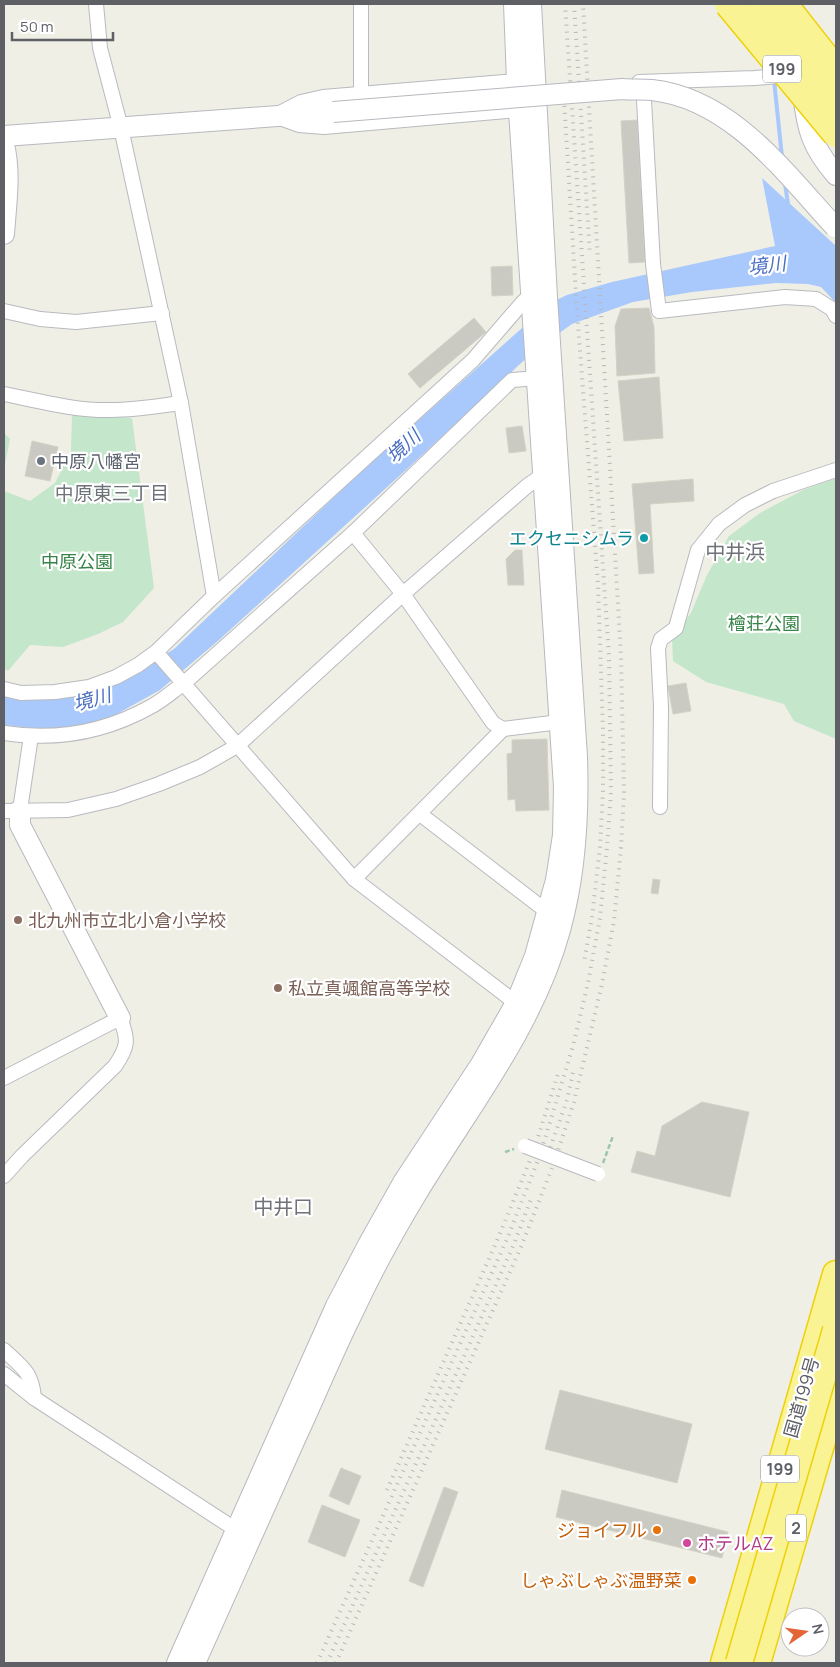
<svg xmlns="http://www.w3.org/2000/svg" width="840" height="1667" viewBox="0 0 840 1667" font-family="Manrope,'Noto Sans JP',sans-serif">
<rect width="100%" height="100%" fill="#efefe6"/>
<g fill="#c4e6ca">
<path d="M72,414L132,418L154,588L123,622L98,634L63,647L30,645L8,671L4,669V491L30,501L55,483L71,451Z"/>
<path d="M4,433L10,439L4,469Z"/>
<path d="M836,478V739L794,721L784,704L706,682L673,661L672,638L691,613L707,575L729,536L760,513L803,490Z"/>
</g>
<path fill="#a9c9fc" d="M762,178L836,246V303L821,287L808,284L776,283L692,292L633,302L572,324L534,351L407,469L219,640L160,690L108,719L70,728L49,730L4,725V694L21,698L43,699L106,690L174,649L366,467L550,303L567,295L612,282L775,246Z"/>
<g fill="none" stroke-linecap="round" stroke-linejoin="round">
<g stroke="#a9c9fc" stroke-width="4">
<path d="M774,80L782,157"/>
<path d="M785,184L788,204"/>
</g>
</g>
<g fill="#cbcac2" stroke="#d4d2c5">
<path d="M637,120L645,262L629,263L621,121Z"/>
<path d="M512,266L513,295L492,296L491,267Z"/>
<path d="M649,308L654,327L655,373L617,376L615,326L621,309Z"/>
<path d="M474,318L486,332L420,388L408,374Z"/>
<path d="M659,377L663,438L624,441L618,381Z"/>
<path d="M522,426L526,451L509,453L506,428Z"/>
<path d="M32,441L58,447L50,481L25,476Z"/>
<path d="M693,479L694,501L650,504L654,573L639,574L632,484Z"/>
<path d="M515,550H522L524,585H508L506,559Z"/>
<path d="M686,683L691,711L673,714L668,686Z"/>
<path d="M547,739L549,810L516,811L515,799L508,800L507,754L512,753V740Z"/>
<path d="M653,879L660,880L658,894L651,893Z"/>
<path d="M702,1102L749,1112L730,1197L631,1172L637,1151L655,1156L662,1126Z"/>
<path d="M560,1390L692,1424L677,1483L545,1449Z"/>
<path d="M341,1468L361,1476L349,1505L329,1496Z"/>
<path d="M444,1487L458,1492L423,1587L409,1581Z"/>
<path d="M562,1490L728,1532L722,1558L556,1517Z"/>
<path d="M322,1505L360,1520L345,1557L308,1542Z"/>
</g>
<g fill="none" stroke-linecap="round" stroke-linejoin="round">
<g stroke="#b8babf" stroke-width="16">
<g id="street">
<path d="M96,4L100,48L121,128L181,403L214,596"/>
<path d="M517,81L536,93L519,110L324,127L299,125L274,116L301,102L323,97Z"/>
<path d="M639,82L755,78L790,75"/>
<path d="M643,82L653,264L659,311L785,297L816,299L832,309L836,316"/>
<path d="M361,94V4"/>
<path d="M4,311L40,319L76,322L162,313"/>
<path d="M4,394C39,401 75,411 112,410C135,410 158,406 181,403"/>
<path d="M353,533L403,594L493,723L503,729L568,721"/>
<path d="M156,652L354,879L516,1003"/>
<path d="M4,689L21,693L55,692L89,687L116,677L138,665L156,652L214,596L473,360L523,302L532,294"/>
<path d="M4,733C56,741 106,732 152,706C163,700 173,691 183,684L353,533L512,380L538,378"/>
<path d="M660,807L661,707L658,648L661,639L676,628L677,624L698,550L719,524L745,505L773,491L836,470"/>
<path d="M20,810L31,736"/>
<path d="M4,811L68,810L116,799L159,784L200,767L237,746L403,594L527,486L544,474"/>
<path d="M420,814L541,907L549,910"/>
<path d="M354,879L503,729"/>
<path d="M4,1078L120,1018C129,1040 128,1047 115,1066L22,1156L4,1176"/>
<path d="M4,1350C22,1367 32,1372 34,1398"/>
<path d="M4,1374L34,1398L244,1535"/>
</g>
</g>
<g stroke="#b7b9bf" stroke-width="22">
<g id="secondary">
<path d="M803,93C807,130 812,147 836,175"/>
<path d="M4,136L333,112"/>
<path d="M4,145C11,173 6,205 4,234"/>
<path d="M20,810V825L120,1018"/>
<path d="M177,1663L336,1306L368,1245L404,1181L481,1064L516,1003L535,956L556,880L563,835L564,787L517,81L514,4"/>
<path d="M195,1663C229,1587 263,1511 297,1435C316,1394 333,1352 353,1312C372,1271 394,1231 417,1193C469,1107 533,1028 560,930C576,873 579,816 577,757L547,297L531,4"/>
</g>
</g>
<g stroke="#eed108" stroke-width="29">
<g id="highway">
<path d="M724,1663L836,1274"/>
<path d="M757,1663L836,1393"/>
</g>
</g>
<g stroke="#9dc6b1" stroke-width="2.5" stroke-dasharray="5 2.5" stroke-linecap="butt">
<path d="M505,1152L514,1149"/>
<path d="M603,1163L613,1136"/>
</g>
<use href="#street" stroke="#fff" stroke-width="14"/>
<use href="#secondary" stroke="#fff" stroke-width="20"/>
<use href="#highway" stroke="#f9f393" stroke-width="26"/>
<g stroke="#b6b7b7" stroke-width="4" stroke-dasharray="1 6" stroke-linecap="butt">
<path d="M574,4L590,255"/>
<path d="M564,99L577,312L598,584L603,731V792L600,847L592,917L584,962"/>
<path d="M548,1154L567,1100L574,1068"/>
<path d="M387,1490L499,1236L533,1153L558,1074"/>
<path d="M317,1663L507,1239L540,1155L573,1046L588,983L600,918L607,848L611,792L609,656L565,4"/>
<path d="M327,1663L514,1244L531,1199"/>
<path d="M336,1663L521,1247L554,1163L574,1102L602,984L614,921L621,848L624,792L621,656L583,4"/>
</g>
<g stroke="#b8babf" stroke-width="16" stroke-linecap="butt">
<path id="street-bridge" d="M525,1146L598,1174"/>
</g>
<g stroke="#b7b9bf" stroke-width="22" stroke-linecap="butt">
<path id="secondary-bridge" d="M333,112L622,89C632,90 642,89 652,90C732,99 785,173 835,227"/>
</g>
<g stroke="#eed108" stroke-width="29" stroke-linecap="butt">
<g id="highway-bridge">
<path d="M728,4L836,134"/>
<path d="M759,4L836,99"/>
<path d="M784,4L836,70"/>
<path d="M739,1663L836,1330"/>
</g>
</g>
<use href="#street-bridge" stroke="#fff" stroke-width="14"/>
<use href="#secondary-bridge" stroke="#fff" stroke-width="20"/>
<use href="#highway-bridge" stroke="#f9f393" stroke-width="26"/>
</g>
<circle fill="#6b7280" stroke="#fff" stroke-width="2" cx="41" cy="461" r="5"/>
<circle fill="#0f9aa8" stroke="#fff" stroke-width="2" cx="644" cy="538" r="5"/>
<g fill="#8d6e63" stroke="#fff" stroke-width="2">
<circle cx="18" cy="920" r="5"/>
<circle cx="278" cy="988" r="5"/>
</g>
<g fill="#e8710a" stroke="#fff" stroke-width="2">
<circle cx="657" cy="1530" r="5"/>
<circle cx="692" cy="1580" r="5"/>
</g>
<circle fill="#d1479c" stroke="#fff" stroke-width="2" cx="687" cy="1543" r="5"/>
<g text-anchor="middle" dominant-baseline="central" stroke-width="4.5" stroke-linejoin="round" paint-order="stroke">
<g fill="#fff" stroke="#8e9094" stroke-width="1">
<rect x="763" y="55.5" width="38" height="27" rx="4"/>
<rect x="761" y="1455.5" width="38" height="27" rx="4"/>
<rect x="786" y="1514.5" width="20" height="27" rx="4"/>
</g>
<g font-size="16" font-weight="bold" fill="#5e6066">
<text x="782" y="69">199</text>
<text x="780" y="1469">199</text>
<text x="796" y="1528">2</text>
</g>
<g font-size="18" fill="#5b616d" stroke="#fff" text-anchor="start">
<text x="51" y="461">中原八幡宮</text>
</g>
<g font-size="18" fill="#0d838f" stroke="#fff" text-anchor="end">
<text x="634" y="538">エクセニシムラ</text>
</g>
<g font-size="18" fill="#388349" stroke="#fff">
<text x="77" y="561">中原公園</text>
<text x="764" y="623">檜荘公園</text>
</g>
<g font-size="18" fill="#785e54" stroke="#fff" text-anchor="start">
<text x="28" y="920">北九州市立北小倉小学校</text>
<text x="288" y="988">私立真颯館高等学校</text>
</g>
<g font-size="18" fill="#5e6066" stroke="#fff">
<text transform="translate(801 1397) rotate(-74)">国道199号</text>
</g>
<g font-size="18" fill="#c56008" stroke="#fff" text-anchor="end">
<text x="647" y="1530">ジョイフル</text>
<text x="682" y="1580">しゃぶしゃぶ温野菜</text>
</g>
<g font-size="18" fill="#b23c85" stroke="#fff" text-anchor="start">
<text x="697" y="1543">ホテルAZ</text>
</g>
<g font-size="19" font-style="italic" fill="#4b6ec0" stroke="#fff">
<text transform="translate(767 265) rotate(-7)">境川</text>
<text transform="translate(403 446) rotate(-43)">境川</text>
<text transform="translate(92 699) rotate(-15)">境川</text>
</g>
<g font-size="19" fill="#6f7278" stroke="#fff">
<text x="112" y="493">中原東三丁目</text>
</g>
<g font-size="20" fill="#6f7278" stroke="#fff">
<text x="735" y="551">中井浜</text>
<text x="283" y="1206">中井口</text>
</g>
</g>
<rect width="840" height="1667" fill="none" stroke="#5e6066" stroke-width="10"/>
<g transform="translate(805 1632) rotate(77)"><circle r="24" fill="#ffffff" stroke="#bfbfc2"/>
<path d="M0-4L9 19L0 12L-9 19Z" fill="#e46538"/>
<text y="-8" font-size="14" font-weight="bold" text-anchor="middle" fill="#5e6066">N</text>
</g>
<path d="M12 32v8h101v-8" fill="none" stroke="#5e6066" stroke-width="2.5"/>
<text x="20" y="32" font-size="15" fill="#5e6066" stroke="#ffffff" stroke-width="4" paint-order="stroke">50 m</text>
</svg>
